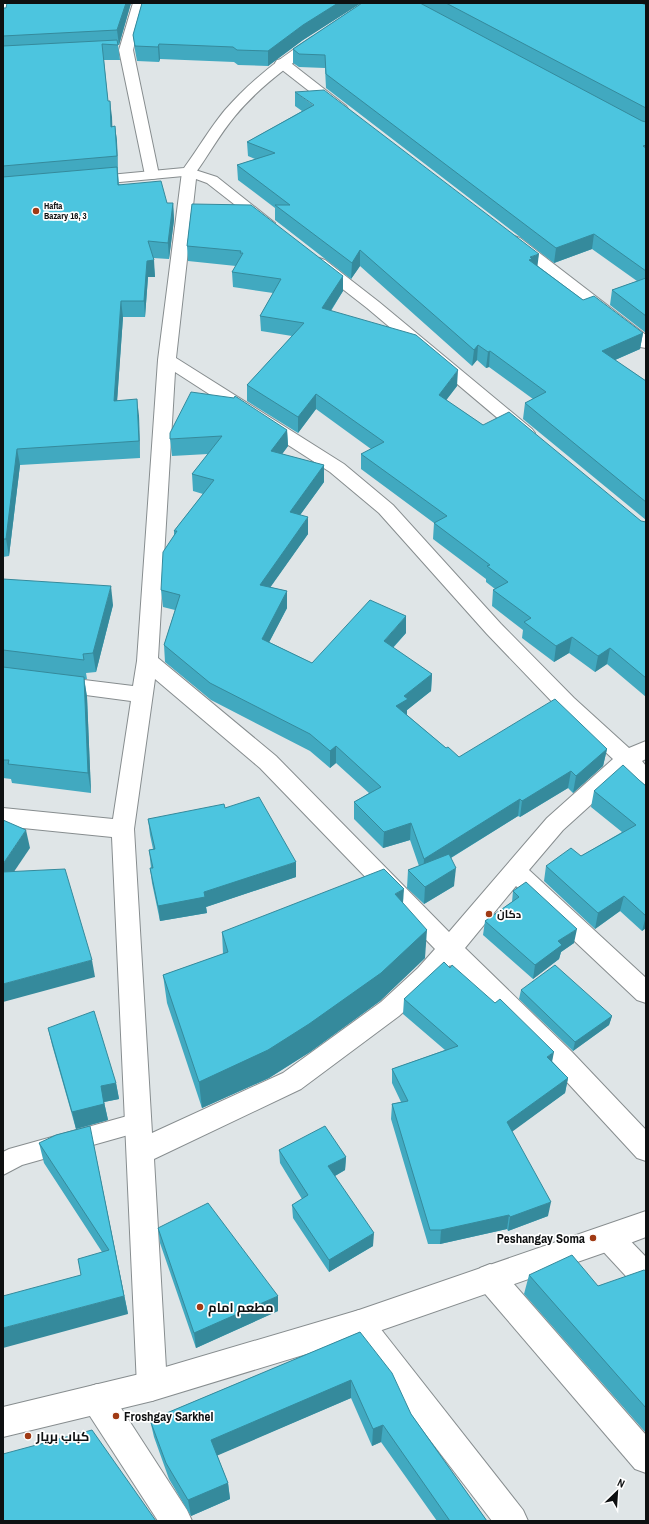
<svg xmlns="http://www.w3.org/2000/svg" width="649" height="1524" viewBox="0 0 649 1524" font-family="'Archivo Narrow',Cairo,sans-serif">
<rect width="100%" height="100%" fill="#dfe5e7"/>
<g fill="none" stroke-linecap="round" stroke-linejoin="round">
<g stroke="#878d8f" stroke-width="2">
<path id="lane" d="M138,1113L146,1116L149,1123L146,1130L22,1165L3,1175V1152L9,1149Z"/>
</g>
<g stroke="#878d8f" stroke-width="2">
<g id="street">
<path d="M3,3H12L8,21L3,22Z"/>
<path d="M133,3H145L133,50L159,175L157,178L152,179L147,178L145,175L119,50Z"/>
<path d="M282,59L287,60L346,106L348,109L346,112L341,113L336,112L277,66L275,63L277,60Z"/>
<path d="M189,168L217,177L275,223L272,226L267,228L262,226L207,183L196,179L176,358L344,464L393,505L501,624L574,698L629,748L646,741V759L642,761L646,766V788L638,786L626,773L563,830L529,870L646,978V1003L637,1000L516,886L465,948L572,1052L646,1130V1161L637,1158L554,1068L450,965L436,982L399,1016L301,1089L154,1159L167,1386L162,1396L152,1401L142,1396L137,1386L112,837L3,826V808L113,819L131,701L3,684V670L133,686L137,661L158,360L182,172L184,169ZM175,372L330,472L379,513L487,634L558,708L613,759L547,818L449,932L276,756L158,658ZM155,679L260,768L435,949L418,968L381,1002L283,1073L152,1133L134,829Z"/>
<path d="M514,236L520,238L646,335V348L640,347L508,244L506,241L508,238Z"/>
<path d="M319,258L325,260L379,302L532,429L535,433L532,437L526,438L520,437L367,308L313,266L311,263L313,260Z"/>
<path d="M609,1225L619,1229L646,1257V1291L636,1287L599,1247L595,1238L599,1229Z"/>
<path d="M490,1264L500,1268L646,1435V1473L635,1469L480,1288L476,1278L480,1268Z"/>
<path d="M359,1310L369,1314L523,1510L528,1521H492L349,1334L345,1324L349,1314Z"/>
<path d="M97,1384L108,1388L187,1510L192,1521H158L86,1410L82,1399L86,1388Z"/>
</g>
</g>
<g stroke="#878d8f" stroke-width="2">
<g id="secondary">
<path d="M317,36L322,37L324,40L322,43C290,64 259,87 235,116C219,135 208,156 194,175L88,185L83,184L81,181L83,178L88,177L184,168C198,149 210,128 225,110C250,81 280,58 312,37Z"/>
<path d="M646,1211V1237L609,1251L359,1338L152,1401L3,1437V1407L152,1371L359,1310Z"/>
</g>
</g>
<use href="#lane" fill="#fff" fill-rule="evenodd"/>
<use href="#street" fill="#fff" fill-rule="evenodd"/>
<use href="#secondary" fill="#fff" fill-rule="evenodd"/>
</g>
<g fill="#41a9c0">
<path d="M131,3L119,45H118L120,60H104L108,101H110L112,127L115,126L117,142L118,172L119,184L167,203H173L174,220L169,259L153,258L155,277H148L145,317H123L117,400L139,416L140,458L20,465L9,556L3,557V8Z"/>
<path d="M142,3H361L303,40L268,66L238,65L234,62L160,59L159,62L137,61L135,50L133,35Z"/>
<path d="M362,3H646V333L610,305L612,290L637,281L592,249L554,263L326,88L325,68L299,67L293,63V49Z"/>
<path d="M295,92L538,266L583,300L643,333L640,349L615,360L646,381V520L523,419L525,403L533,399L489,367L486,368L477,360L472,366L360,266L351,279L275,220V208L238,180L237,165L255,159L248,156L247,142L302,111L295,106Z"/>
<path d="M192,204L343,276V291L331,311L457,386L446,400L483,425L641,521L646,522V697L607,664L595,672L569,653L554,662L522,638L523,630L492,606L493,590L495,589L486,582V579L433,539L434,523L361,469V454L371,449L316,409L298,433L247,401V385L292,336L261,331L260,316L273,293L233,287L232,272L236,266L188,261L187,246Z"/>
<path d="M287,430L288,446L282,454L324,465V482L300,515L308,534L270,587L287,591V608L269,642L312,663L406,633L393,648L432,674L431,691L407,710V715L446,748L459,757L607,749L603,766L573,793L568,788L520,817L518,816L451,858L454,886L424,904L407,888L408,870L419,866L410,840L383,848L354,819V802L369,793L336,763L330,768L310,751L211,700L165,662L164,645L175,610L163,607L161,590L174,535V531L203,494L193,491L192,474L208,454L172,456L170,439Z"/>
<path d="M3,579L113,605L96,672L86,673L87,679H84L87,697L91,793L12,783L11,779L3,778Z"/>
<path d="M639,780L646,786V928L642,931L620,911L595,929L544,881L546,866L581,856L622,832L591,807L594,791Z"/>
<path d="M225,808L296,877L206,907L207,913L160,921L152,883L150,868H151L149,850L153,849L150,835L148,819Z"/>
<path d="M513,891L574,943L561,952L559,959L533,979L483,935L485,921L512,902Z"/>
<path d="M403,904L425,958L380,1001L310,1052L269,1078L202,1108L167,1003L163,975L223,954L222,932Z"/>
<path d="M450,968L552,1061L568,1078L565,1093L512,1131L548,1216L508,1231L507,1229L440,1244H428L391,1119L392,1104L401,1102L392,1083V1069L445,1050L403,1014L404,999Z"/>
<path d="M521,990L612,1016L609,1025L573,1051L519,999Z"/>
<path d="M48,1028L116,1083L119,1099L104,1102L108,1120L76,1129L52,1045Z"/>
<path d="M39,1143L94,1146L128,1314L81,1275L102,1252L44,1163Z"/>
<path d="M279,1150L346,1157L345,1170L335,1176L373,1246L329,1272L293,1218L292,1205L302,1199L280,1163Z"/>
<path d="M158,1228L278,1311L196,1348L160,1243Z"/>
<path d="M646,1271V1433L524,1294L529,1275L598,1286Z"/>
<path d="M360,1332L411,1414L487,1521H437L381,1442L372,1446L351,1398L217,1455L228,1483L230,1499L191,1516L169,1479L154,1437L150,1420Z"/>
</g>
<g fill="#358a9c">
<path d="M126,3H131L119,45L117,30Z"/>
<path d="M338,3H361L303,40L268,66V51L303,25Z"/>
<path d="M159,44L160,59L159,62L158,47Z"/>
<path d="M110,101L112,117L113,142L111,127Z"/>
<path d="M115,126L117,142L118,172L117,156Z"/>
<path d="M173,203L174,220L169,259L168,243Z"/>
<path d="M594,234L592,249L554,263L556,248Z"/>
<path d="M360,250V266L351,279L352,263Z"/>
<path d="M539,254L537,269L529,260L530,257Z"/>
<path d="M154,260L155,277H148L145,317L144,301L147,261Z"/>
<path d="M343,276V291L322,324V308Z"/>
<path d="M121,301L123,317L116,417L114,401Z"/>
<path d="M643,333L640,349L599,367L602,351Z"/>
<path d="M478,345L477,360L472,366L474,350Z"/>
<path d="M490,351L489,367L486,368L488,352Z"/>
<path d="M458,370L457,386L438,411L439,395Z"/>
<path d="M316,394V409L298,433V417Z"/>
<path d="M137,399L139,416L140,458L139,441Z"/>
<path d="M287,430L288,446L272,468L271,451Z"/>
<path d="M17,449L20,465L9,556L6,539Z"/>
<path d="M324,465V482L290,529V512Z"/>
<path d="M308,517V534L260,602V585Z"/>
<path d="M111,586L113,605L96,672L93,653Z"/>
<path d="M287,591V608L262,656V639Z"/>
<path d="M406,616V633L383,658L384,641Z"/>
<path d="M572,637L569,653L554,662L556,646Z"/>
<path d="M610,648L607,664L595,672L598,656Z"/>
<path d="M432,674L431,691L407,710V716L396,706L404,696Z"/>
<path d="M84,677L87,697L91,793L88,773Z"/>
<path d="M336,746V763L330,768V751Z"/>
<path d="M607,749L603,766L573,793L576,776Z"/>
<path d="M571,771L568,788L520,817L522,801Z"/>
<path d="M520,799L518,816L423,875L424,859Z"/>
<path d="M411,823L410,840L383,848L384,832Z"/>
<path d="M26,830L30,848L3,888V864Z"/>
<path d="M296,862V877L206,907L207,913L160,921L158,906L204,892Z"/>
<path d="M456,868L454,886L424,904L425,887Z"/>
<path d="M404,889L402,917L395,894Z"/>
<path d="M624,896L620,911L595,929L598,913Z"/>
<path d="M646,915V928L642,931L646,916Z"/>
<path d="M577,929L574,943L561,952L559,959L533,979L535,965L558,941Z"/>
<path d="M427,930L425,958L380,1001L310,1052L269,1078L202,1108L199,1082Z"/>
<path d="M92,960L95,977L3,1002V984Z"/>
<path d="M612,1016L609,1025L573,1051L575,1042Z"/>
<path d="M554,1052L551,1067L547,1057Z"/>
<path d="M568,1078L565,1093L505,1137L507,1122Z"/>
<path d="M116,1083L119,1099L104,1102L108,1120L76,1129L72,1112L101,1086Z"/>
<path d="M94,1146L128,1314L3,1348V1328L124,1296Z"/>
<path d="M346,1157L345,1170L328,1180V1166Z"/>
<path d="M551,1202L548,1216L508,1231L510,1217Z"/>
<path d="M509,1215L507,1229L440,1244L441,1230Z"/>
<path d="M374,1233L373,1246L329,1272V1260Z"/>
<path d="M278,1296V1311L196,1348L194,1333Z"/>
<path d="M351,1380V1398L214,1457L211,1440Z"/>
<path d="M383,1425L381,1442L372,1446L373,1429Z"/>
<path d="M228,1483L230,1499L191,1516L188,1500Z"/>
</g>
<g fill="#4cc5df" stroke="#358a9c">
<path d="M7,3H126L117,30L3,36V8H6Z"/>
<path d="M142,3H338L303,25L268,51L237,50L233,47L159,44L158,47L135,46L133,35Z"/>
<path d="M362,3H420L642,121L646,122V145L643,146L646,148V271L594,234L556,248L326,74L325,55L299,54L293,49Z"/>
<path d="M446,3H641L646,5V108Z"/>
<path d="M117,40L118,45L102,44L108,101H110L111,127L115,126L117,156L3,166V46Z"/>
<path d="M324,90L539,254L530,257L532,259L529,260L583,300L594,296L643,333L602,351L646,381V502L525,403L546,392L490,351L488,352L478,345L474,350L360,250L352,263L275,205H290L237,165L275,153L247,142L314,105L295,92Z"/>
<path d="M117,167L118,185L161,181L167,203H173L168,243L148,241L154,260L147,261L144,301H121L114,401L137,399L139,441L17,449L6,539H3V177Z"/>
<path d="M192,204L251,205L343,276L322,308L416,335L458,370L439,395L483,425L509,412L641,521L646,522V678L610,648L598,656L572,637L556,646L524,622L531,618L493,590L508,582L487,566L490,565L434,523L447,516L361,454L384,442L316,394L298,417L247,385L304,323L260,316L281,279L232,272L243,253H240L241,251L187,246Z"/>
<path d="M646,278V316L612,290Z"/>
<path d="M191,392L234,398L235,396L287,430L271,451L324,465L290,512L308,517L260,585L287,591L262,639L312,663L370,600L406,616L384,641L432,674L404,696L408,699L396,706L446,748L448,747L459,757L555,699L607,749L576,776L571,771L522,801L520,799L424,859L411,823L384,832L354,802L381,787L336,746L330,751L310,734L210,683L164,645L180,595L161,590L163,552L177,531H174L214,480L192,474L222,436L170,439V433Z"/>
<path d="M3,579L111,586L93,653L83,654L84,660L3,650Z"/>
<path d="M3,667L84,677L88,773L8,764L9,760H3Z"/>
<path d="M623,765L639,780L646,786V916L624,896L598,913L546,866L571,848L581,856L636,825L594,791Z"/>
<path d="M259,797L296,862L204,892L205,897L158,906L150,868H153L149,850L155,849L148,819L224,804L225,808Z"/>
<path d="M3,820L26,830L3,864Z"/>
<path d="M449,854L456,868L425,887L408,870Z"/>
<path d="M65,869L92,960L3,984V872Z"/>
<path d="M384,869L404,889L395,894L427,930L381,973L309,1024L268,1050L199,1082L163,975L228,952L222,932Z"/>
<path d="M526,882L577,929L558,941L562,945L535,965L485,921L519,897L513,891Z"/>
<path d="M444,962L450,968L452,965L495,1003L500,999L554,1052L547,1057L568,1078L507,1122L551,1202L510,1217L509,1215L441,1230H430L392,1104L408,1101L392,1069L458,1046L404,999Z"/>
<path d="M555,965L612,1016L575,1042L521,990Z"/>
<path d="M94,1011L116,1083L101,1086L104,1104L72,1112L48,1028Z"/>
<path d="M90,1126L124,1296L3,1328V1296L81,1275L78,1259L109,1250L39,1143L56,1135Z"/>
<path d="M325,1126L346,1157L328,1166L374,1233L329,1260L292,1205L308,1195L279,1150Z"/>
<path d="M208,1203L278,1296L194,1333L158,1228Z"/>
<path d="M572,1255L598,1286L644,1270L646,1271V1408L529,1275Z"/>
<path d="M360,1332L392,1373L411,1414L487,1521H450L383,1425L373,1429L351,1380L211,1440L228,1483L188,1500L166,1463L150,1420Z"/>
<path d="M92,1430L156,1521H3V1454Z"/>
</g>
<g fill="#a03a14" stroke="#fff" stroke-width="1.5">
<circle cx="36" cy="211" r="4"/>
<circle cx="489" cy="914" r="4"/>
<circle cx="593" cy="1238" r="4"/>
<circle cx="200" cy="1307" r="4"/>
<circle cx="116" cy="1416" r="4"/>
<circle cx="28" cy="1436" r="4"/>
</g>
<g text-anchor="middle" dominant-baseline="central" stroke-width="3.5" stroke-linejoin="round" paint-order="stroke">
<g font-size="9" font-weight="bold" fill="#0e1011" stroke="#fff" text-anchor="start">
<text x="44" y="206">Hafta<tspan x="44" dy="10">Bazary 16, 3</tspan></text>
</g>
<g font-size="11" font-weight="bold" fill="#0e1011" stroke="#fff" text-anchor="start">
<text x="497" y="914">دكان</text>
</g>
<g font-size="13" font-weight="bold" fill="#0e1011" stroke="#fff" text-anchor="start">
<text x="585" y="1238" text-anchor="end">Peshangay Soma</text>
<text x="208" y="1307">مطعم امام</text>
<text x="124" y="1416">Froshgay Sarkhel</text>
<text x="36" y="1436">کباب بریار</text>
</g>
</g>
<rect width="649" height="1524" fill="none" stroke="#0e1011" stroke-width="8"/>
<g transform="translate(617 1492) rotate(25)" stroke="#ffffff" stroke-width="3" paint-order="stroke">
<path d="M0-3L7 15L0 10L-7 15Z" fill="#0e1011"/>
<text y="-6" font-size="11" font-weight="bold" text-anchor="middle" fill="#0e1011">N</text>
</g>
</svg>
